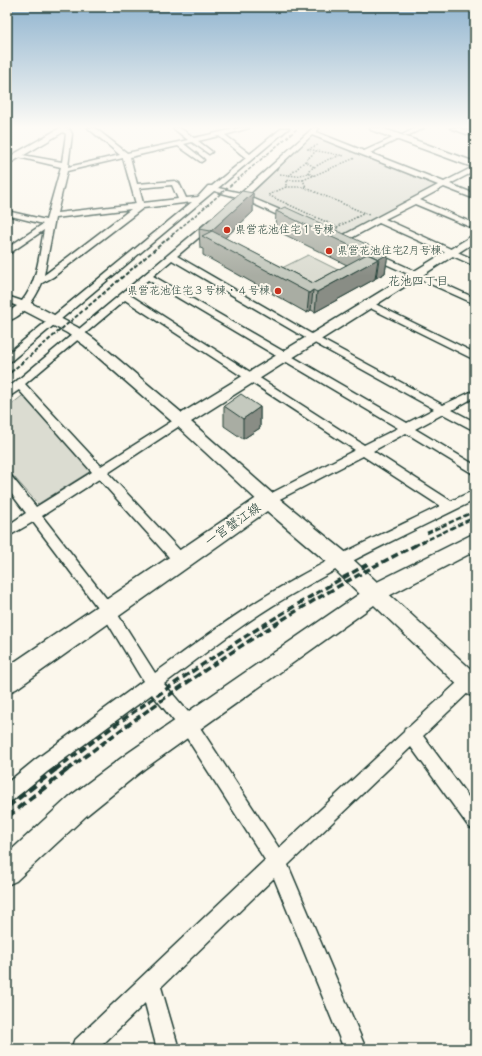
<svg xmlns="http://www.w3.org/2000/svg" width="482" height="1056" viewBox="0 0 482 1056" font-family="Mynerve,'Klee One',sans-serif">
<rect width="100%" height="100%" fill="#fbf7ec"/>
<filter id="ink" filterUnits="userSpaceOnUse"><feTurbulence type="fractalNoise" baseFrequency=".025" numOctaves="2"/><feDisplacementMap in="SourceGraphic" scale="8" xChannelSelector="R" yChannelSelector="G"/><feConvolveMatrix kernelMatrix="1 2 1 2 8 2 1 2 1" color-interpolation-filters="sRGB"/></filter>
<g filter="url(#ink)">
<g fill="#dbdcd1" stroke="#7d8c82">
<path d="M312,133L442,185L428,196L341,240L246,196Z"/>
<path d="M308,255L340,271L311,292L270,274Z"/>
<path d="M27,392L94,469L38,504L7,469V408Z"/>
</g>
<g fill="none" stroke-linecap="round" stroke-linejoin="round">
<g stroke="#1f3d34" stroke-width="3">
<g id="street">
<path d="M63,128L70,130L72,134L68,167L120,155L88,128H95L127,153L188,140L173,128H180L194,138L239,128H249L225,135L250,154L282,128H289L218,188L241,193L313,128H319L316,132L364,151L397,136H401V138L370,153L444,182L475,166V171L450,184L475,194V199L444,187L420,200L475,224V229L415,204L385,219L475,260V266L379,223L344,242H338V238L438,185L312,135L247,196L294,216V220H288L243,199L237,206H231L230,204L237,197L214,191L11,361L7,362V354L192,202L143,208L53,277L42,283C36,297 24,317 7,321V313L17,306L7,302V296L22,301C38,282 39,254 44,230L7,255V248L43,224L7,215V211L46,220L61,167L14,156L17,154L62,162L66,134L60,130ZM219,136L246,158L212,186H208L198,197L186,198L179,183L175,181L137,184L130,157L178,146L201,162L204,160L203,159L184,144L192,142L209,154L212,152L211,151L198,141ZM123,158L136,204L57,213L67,171ZM172,185L178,199L143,203L139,188ZM131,209L47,273L44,275L55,218Z"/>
<path d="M416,128H424L407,136L402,135Z"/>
<path d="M450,128H459L475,133V137Z"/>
<path d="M210,220L217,222L177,256L315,336L443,405L475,390V397L452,410L475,422V431L443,414L415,429L475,465V475L406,433L373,451L451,501L475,490V500C415,530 354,558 296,592C249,618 207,652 164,684L195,720L279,848L404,732L405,728L409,727L470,671L475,669V686L423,736L475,806V830L469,827L411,747L288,865L366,1049H344L274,878L161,987L179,1049H157L145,1003L98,1049H71L74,1041L265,860L183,732L152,694L47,772L13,800L7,803V783L35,760L143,681L103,615L33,522L7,537V526L26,513L7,488V475L11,476L36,507L92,472L19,390L7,398V389ZM172,260L309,340L434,409L407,423L153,276ZM148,280L398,428L364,445L130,295ZM125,300L355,450L264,497L262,500L264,503H272L363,456L440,506C389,531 336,555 286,584C240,610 198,642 155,673L113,607L42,516L99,479L176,565L181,566L186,565L188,561L186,557L108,473L187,421L181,417L177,418L101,466L25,384Z"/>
<path d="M371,251L475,298V304L368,256V252Z"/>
<path d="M367,300L475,353V360L364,305V301Z"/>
</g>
</g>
<g stroke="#1f3d34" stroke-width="3">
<g id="secondary">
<path d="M60,128H70L7,165V158Z"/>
<path d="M370,128H382L475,162V168L371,130Z"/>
<path d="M475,234V242L191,422L274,495L277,500L274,505L268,506L262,505L176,425L84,345L67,333L19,308L18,305L19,302H29L77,327L94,339L182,413Z"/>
<path d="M375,586L382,588L475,673V697L467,694L374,605L144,769L87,815L16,881L7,885V854L69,797L128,753L368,588Z"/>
</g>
</g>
<g stroke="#1f3d34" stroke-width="3">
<path id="primary" d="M268,493L275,495L344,551L377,582L475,533V551L375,603L367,601L328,563L267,511L16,689L7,693V667L261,495Z"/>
</g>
<g stroke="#1f3d34" stroke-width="1.5" stroke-dasharray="1.5 1.5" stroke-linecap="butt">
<path d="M307,149L345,156"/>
<path d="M308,149L318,145"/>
<path d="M305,161L314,167"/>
<path d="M308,173L309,170L329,159L339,156"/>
<path d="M280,174L296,176L308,173L314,176"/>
<path d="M289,176L316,151"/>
<path d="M290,180H303L306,187H286V181Z"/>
<path d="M303,180L355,158"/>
<path d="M286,187L268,195L337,227V232"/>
<path d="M304,187L369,215"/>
<path d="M337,227L365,213"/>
</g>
<use href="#street" fill="#fbf7ec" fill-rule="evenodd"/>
<use href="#secondary" fill="#fbf7ec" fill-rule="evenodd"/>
<use href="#primary" fill="#fbf7ec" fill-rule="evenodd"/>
<path stroke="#1f3d34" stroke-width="1.5" stroke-dasharray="3.5 1.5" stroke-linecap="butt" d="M172,235L298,128"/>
<path stroke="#1f3d34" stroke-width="2" stroke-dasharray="4 2" stroke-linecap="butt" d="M11,372L173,234"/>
<g stroke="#1f3d34" stroke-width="2.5" stroke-dasharray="5.5 2.5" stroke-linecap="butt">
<path d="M7,375L12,371"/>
<path d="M427,533L475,511"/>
<path d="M414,546L475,517"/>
</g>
<g stroke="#1f3d34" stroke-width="3.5" stroke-dasharray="7 3.5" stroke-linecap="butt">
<path d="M55,770C155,694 258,624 368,564"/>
<path d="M67,770C177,687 292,606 416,545"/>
</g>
<g stroke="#1f3d34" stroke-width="4.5" stroke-dasharray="9 4.5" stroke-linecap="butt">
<path d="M7,807L56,769"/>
<path d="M7,817L68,769"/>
</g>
</g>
<g fill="#a9ada3" stroke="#1f3d34">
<path d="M253,193V212L225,238L313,283L347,265L275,230L276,211L388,254L385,273L376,278H375V279L315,312L311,310L307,313L203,255V249L200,248L199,229Z"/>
<path d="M224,406L260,407V428L243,439L224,426Z"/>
</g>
<g fill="#898d85" stroke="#1f3d34">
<path d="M253,193V212L218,244L212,241L211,231Z"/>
<path d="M388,254L385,273L376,278L379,259Z"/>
<path d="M378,259L375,279L315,312L317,292Z"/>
<path d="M313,290L311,310L307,313L309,293Z"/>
<path d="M260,407V428L243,439V419Z"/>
</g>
<g fill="#c4c9be" stroke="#1f3d34">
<path d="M242,191L253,193L211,231L199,229Z"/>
<path d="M285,207L388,254L379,259L276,211Z"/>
<path d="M212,231L313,283L367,254L378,259L317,292L313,290L309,293L202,236Z"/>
<path d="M241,394L260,407L243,419L224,406Z"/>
</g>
</g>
<linearGradient id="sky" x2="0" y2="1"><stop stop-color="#90b4cf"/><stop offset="0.46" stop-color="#fdfbf6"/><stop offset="1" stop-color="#fdfbf6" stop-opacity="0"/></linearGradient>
<rect width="482" height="276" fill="url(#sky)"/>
<g fill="#c8321e" stroke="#fbf7ec" stroke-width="1.5">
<circle cx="227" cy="230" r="4"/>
<circle cx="329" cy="251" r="4"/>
<circle cx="278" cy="291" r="4"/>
</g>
<g text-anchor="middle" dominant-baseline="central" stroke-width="4" stroke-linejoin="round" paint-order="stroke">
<g font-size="11" fill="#1f3d34" stroke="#fbf7ec" text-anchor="start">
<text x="235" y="230">県営花池住宅１号棟</text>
<text x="337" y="251">県営花池住宅2月号棟</text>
<text x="270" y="291" text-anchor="end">県営花池住宅３号棟・４号棟</text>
</g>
<g font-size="12" fill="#1f3d34" stroke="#fbf7ec">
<text x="418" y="282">花池四丁目</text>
</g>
<g font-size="13" fill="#1f3d34" stroke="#fbf7ec">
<text transform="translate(233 525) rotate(-35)">一宮蟹江線</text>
</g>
</g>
<rect width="482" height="1056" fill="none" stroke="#fbf7ec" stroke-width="24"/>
<rect x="12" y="12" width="458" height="1032" fill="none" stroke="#1f3d34" stroke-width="1.5" filter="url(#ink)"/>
</svg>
